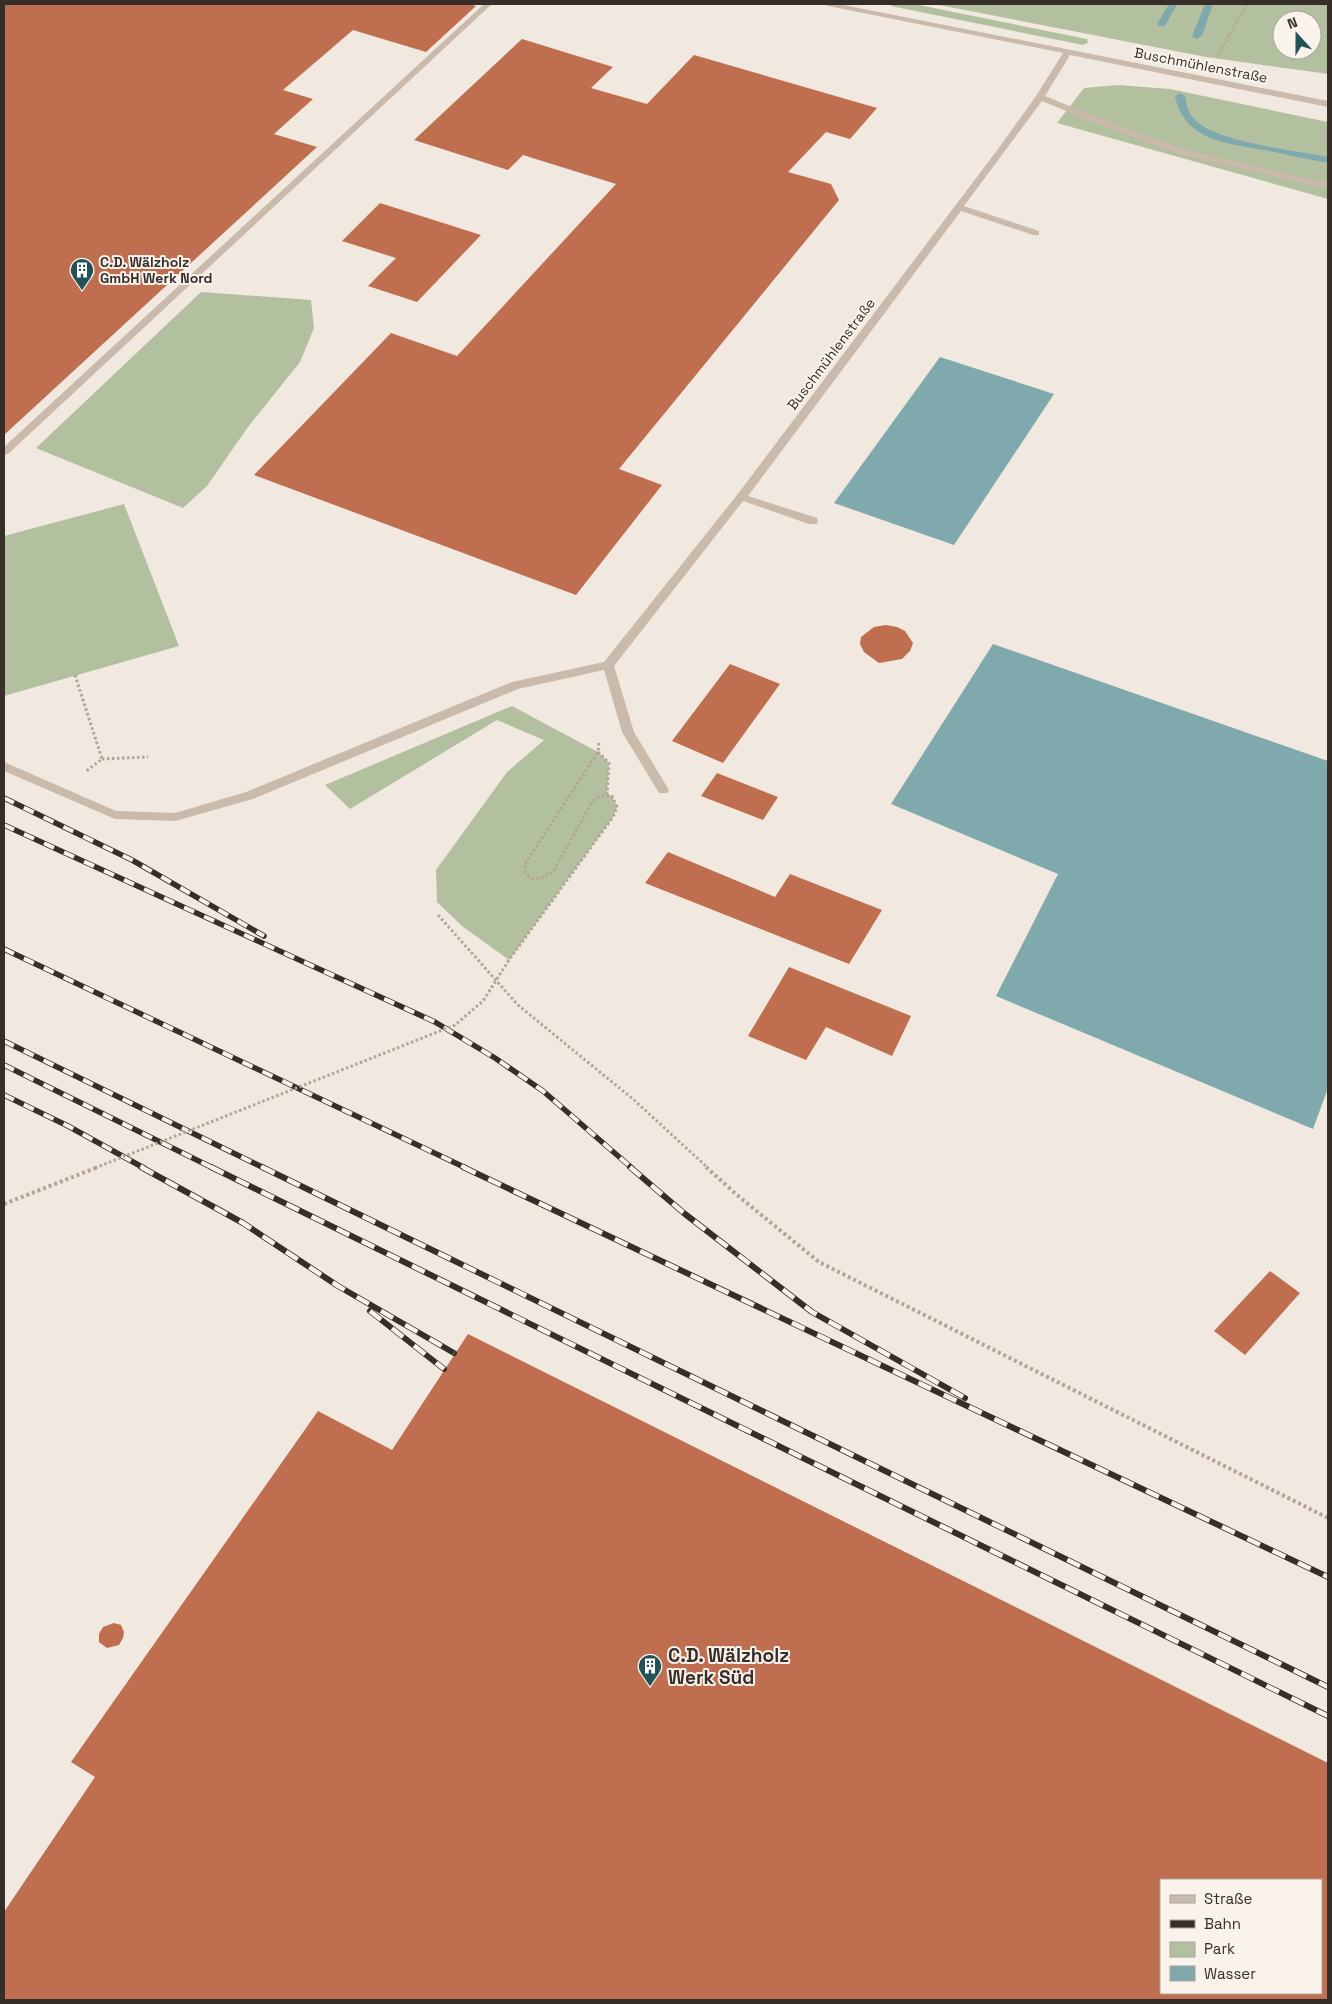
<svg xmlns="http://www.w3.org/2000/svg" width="1332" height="2004" viewBox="0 0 1332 2004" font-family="'Space Grotesk',sans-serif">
<rect width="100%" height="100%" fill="#f1e9df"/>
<g fill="#b3c09f" fill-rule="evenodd">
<path d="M893,4H914L1087,39L1088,43L1083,45L891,6Z"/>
<path d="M934,4H1328V74L1206,57ZM1282,20H1312V50H1282Z"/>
<path d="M1118,85L1170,89L1328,122V199L1057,123L1084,88Z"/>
<path d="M201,292L311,300L314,328L300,362L248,427L207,486L183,508L36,448Z"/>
<path d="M124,504L179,646L4,696V536Z"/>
<path d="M512,706L598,752L609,763L607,794L612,796L617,807L613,817L509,960L462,926L437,902L436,870L507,772L544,740L497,720L350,809L325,785Z"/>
</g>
<g fill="#7fa9ad">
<path d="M940,357L1054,394L954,545L834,503Z"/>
<path d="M993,644L1328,761V1088L1313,1129L996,996L1058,874L891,804Z"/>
</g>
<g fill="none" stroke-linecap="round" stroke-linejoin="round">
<g fill="#7fa9ad" fill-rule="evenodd">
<path d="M1169,4H1177L1165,26H1159L1157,24Z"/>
<path d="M1205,4H1213L1202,36L1197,39L1194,38L1192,36Z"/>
<path d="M1180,93L1185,96C1186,105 1189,114 1195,120C1219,143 1294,150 1328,157V163C1307,159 1285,154 1264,150C1227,143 1184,141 1175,96Z"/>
</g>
</g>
<g fill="#bf6e4f" fill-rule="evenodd">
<path d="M4,4H469L476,6L426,52L353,30L283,90L313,99L274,134L317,147L4,435Z"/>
<path d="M522,39L613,67L591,88L647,104L694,55L877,108L850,139L826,132L788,172L831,184L839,200L619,469L662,485L576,595L254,475L391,333L457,356L616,184L523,155L508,170L414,140Z"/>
<path d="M380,203L481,235L417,302L368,286L396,258L342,241Z"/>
<path d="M886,625L897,627L905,631L913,643L910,651L902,659L879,663L864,652L860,644L861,637L874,627Z"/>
<path d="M730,664L780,684L723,763L672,741Z"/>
<path d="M717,773L778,797L763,820L701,796Z"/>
<path d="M668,852L775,897L790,874L882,910L849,964L645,883Z"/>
<path d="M789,967L911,1016L892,1056L826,1027L806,1060L748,1036Z"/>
<path d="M1270,1271L1300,1293L1245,1355L1214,1331Z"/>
<path d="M468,1334L1328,1763V2000H4V1912L95,1777L71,1762L318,1411L392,1450ZM1161,1880H1321V1993H1161Z"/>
<path d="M114,1623L121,1625L124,1632L123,1638L119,1645L107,1648L99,1642V1634L103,1627Z"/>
</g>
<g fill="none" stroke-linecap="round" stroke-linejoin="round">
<path stroke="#b5a495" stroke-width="2.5" stroke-dasharray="2 2" stroke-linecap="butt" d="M1218,55L1247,4"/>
<g stroke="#b5a495" stroke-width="3" stroke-dasharray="2.5 2.5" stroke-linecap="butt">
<path d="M75,675L102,759L85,772"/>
<path d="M599,743L598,752L525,864V874L532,878L539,879L553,872L592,802C598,797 604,794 612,796L617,807L613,817"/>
<path d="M598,752L609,763L607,794"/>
<path d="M102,759L148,757"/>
<path d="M438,915L518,1005L634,1100L708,1168"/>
</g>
<path stroke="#b5a495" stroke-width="4" stroke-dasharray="3 3" stroke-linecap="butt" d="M706,1167L737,1195L819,1262L1328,1518"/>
<g fill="#c9baab" fill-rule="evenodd">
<path d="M484,4H492L8,454L4,455V447Z"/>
<path d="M824,4H839L1328,101V107L1070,55L1045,96L1106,121L1186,150L1328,183V189L1180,154L1100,125L1042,101L964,206L1039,231V235H1033L961,211L748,496L817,518L818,521L817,524H809L743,501L614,666L634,732L669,790L667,793H659L622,732L604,670L518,689L253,799L175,821L115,819L4,771V762L116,811L175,813L246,792L512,682L604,662L737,495L998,149L1036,96L1063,53L828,6Z"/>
</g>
<g stroke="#372e2a" stroke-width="5.5">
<g id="rail-far1">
<path d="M4,798L132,860L264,936"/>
<path d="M4,825L435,1022L495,1058L543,1091L632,1168"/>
<path d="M4,949L466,1168"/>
<path d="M4,1041L264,1168"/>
<path d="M4,1065L213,1168"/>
<path d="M4,1095L68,1126L144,1168"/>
</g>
</g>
<g stroke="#372e2a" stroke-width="6">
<g id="rail">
<path d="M141,1167L243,1223L338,1286L454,1353"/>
<path d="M211,1167L1328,1716"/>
<path d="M262,1167L1328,1687"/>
<path d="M463,1167L1328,1577"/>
<path d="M630,1167L685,1214L812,1312L965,1398"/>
<path d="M370,1311L444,1369"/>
</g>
</g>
<use href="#rail-far1" stroke="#f9f3eb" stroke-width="4" stroke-dasharray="11" stroke-linecap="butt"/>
<use href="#rail" stroke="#f9f3eb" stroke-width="4.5" stroke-dasharray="14" stroke-linecap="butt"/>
<path stroke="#b5a495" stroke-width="3" stroke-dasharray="2.5 2.5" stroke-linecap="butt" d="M95,1168L455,1025L483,1001L509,960L613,817"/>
<path stroke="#b5a495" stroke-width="4" stroke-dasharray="3 3" stroke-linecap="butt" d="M4,1204L98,1167"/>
</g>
<defs>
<g id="building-pin" transform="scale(1.25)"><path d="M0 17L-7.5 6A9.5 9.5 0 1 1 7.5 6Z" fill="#225156" stroke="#f9f3eb"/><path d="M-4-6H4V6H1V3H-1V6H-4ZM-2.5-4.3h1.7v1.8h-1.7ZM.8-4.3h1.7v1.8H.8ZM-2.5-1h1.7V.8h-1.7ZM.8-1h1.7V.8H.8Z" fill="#fff"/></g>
</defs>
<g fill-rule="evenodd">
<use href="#building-pin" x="82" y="270"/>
<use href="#building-pin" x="650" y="1666"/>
</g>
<g text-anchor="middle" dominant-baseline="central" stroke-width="4" stroke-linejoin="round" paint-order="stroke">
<g font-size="14" fill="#372e2a" stroke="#f9f3eb">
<text transform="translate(1201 65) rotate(11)">Buschmühlenstraße</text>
<text transform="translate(831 354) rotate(-53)">Buschmühlenstraße</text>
</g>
<g font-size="14" font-weight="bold" fill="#372e2a" stroke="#f9f3eb" text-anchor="start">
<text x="100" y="262">C.D. Wälzholz<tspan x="100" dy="16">GmbH Werk Nord</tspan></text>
</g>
<g font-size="19" font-weight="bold" fill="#372e2a" stroke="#f9f3eb" text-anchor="start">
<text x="668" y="1655">C.D. Wälzholz<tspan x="668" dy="22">Werk Süd</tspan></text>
</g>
</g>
<rect width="1332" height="2004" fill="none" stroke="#372e2a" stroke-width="10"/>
<rect x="1160" y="1879" width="162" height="115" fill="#f9f3eb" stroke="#aba49e"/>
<rect x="1170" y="1895" width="25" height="8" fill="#c9baab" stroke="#aba49e"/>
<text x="1204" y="1904" font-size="15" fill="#372e2a">Straße</text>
<rect x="1170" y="1920" width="25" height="8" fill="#372e2a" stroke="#aba49e"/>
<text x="1204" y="1929" font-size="15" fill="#372e2a">Bahn</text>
<rect x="1170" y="1942" width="25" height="15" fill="#b3c09f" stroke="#aba49e"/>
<text x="1204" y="1954" font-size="15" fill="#372e2a">Park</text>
<rect x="1170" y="1966" width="25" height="15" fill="#7fa9ad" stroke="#aba49e"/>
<text x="1204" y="1979" font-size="15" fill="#372e2a">Wasser</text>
<g transform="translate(1297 35) rotate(339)"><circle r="24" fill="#f9f3eb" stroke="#aba49e"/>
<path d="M0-4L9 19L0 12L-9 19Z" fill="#225156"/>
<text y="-8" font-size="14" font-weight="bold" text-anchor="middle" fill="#372e2a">N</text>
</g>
</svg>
